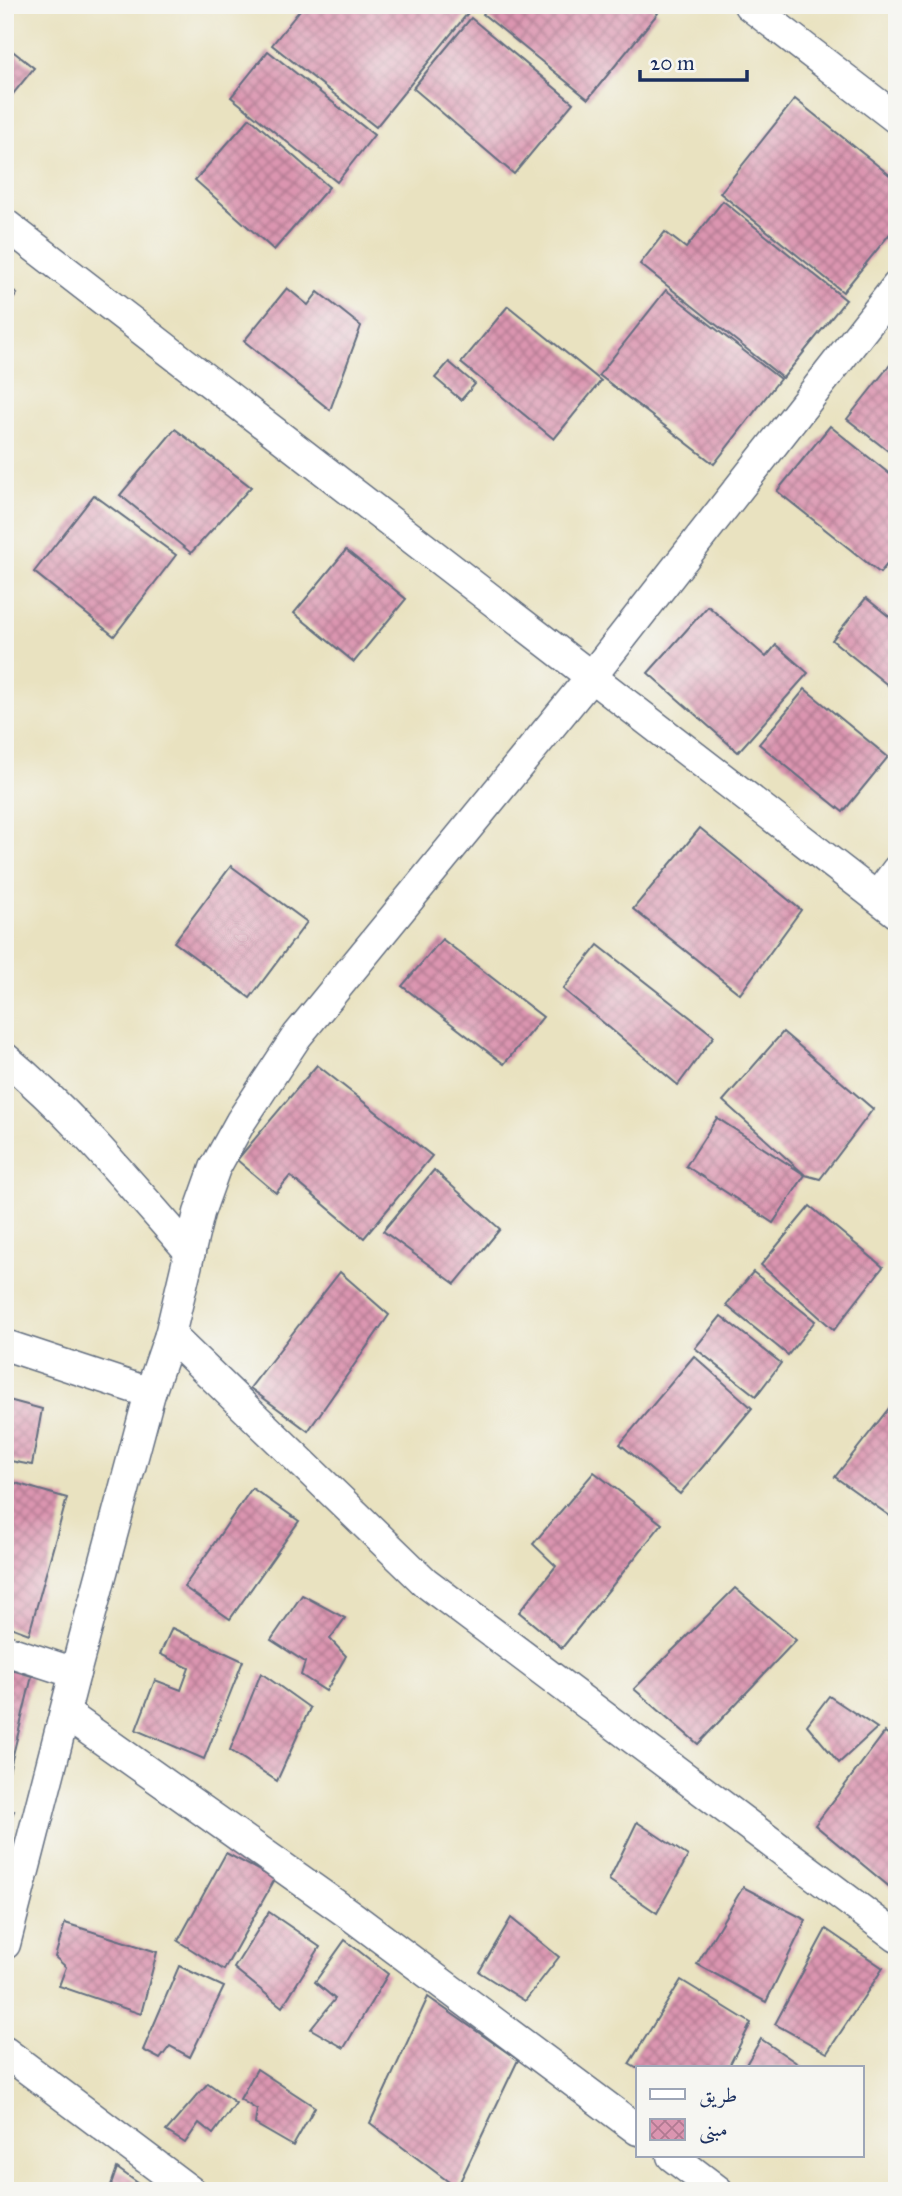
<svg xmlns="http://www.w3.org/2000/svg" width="902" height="2196" viewBox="0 0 902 2196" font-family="'IM FELL Great Primer',Amiri,serif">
<defs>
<pattern id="building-cross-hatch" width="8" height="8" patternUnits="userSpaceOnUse" patternTransform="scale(1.75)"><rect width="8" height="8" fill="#db95b0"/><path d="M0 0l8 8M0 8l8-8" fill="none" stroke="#b17a92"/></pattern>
</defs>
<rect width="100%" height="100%" fill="#f6f6f2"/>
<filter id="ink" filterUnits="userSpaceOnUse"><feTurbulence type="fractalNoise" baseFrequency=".0143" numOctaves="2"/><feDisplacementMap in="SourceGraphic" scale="14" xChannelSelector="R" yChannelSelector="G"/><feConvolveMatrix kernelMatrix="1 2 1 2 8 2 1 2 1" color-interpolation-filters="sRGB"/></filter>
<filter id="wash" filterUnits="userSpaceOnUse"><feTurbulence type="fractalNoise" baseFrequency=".00686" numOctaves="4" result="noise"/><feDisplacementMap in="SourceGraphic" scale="28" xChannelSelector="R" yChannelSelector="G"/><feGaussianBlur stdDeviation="1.57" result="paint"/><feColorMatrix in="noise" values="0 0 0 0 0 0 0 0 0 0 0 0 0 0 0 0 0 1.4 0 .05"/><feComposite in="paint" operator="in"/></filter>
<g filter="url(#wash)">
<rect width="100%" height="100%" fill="#e9e2c0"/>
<g id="blocks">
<g fill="url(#building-cross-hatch)">
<path d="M304,5H458L468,13L376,127L272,45Z"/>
<path d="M490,5H649L658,13L588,99L483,14Z"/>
<path d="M471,18L573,103L514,174L413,88Z"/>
<path d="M5,45L34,68L5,104Z"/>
<path d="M268,51L374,135L337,182L231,97Z"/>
<path d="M795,99L897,181V225L843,292L720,193Z"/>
<path d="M250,118L329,187L274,250L195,180Z"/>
<path d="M723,201L846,300L783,378L640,264L665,232L686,248Z"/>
<path d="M5,285L17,294L5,310Z"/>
<path d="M287,288L308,305L318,292L361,326L330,410L244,341Z"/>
<path d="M666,290L780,379L714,464L599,375Z"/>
<path d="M508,306L601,381L554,439L461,363Z"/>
<path d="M897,356V458L847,419Z"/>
<path d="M449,362L475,384L461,400L435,378Z"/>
<path d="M830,426L897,480V552L880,573L777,491Z"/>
<path d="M175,429L251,487L191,553L120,495Z"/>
<path d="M94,495L176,555L114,636L34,572Z"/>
<path d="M346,550L406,599L354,662L294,613Z"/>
<path d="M866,598L897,623L895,691L832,640Z"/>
<path d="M708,606L766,657L776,645L808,673L738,752L648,673Z"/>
<path d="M805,689L888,757L843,812L759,744Z"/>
<path d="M700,828L801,910L740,994L633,909Z"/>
<path d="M231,866L307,922L250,998L174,942Z"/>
<path d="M442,939L543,1017L504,1064L402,986Z"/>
<path d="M598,945L714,1036L678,1085L563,989Z"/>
<path d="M783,1032L873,1109L820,1179L805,1175L773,1223L686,1166L717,1118L805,1175L723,1101Z"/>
<path d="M317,1065L432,1156L364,1238L290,1176L276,1193L237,1160Z"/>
<path d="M434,1170L500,1229L455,1284L383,1231Z"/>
<path d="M810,1206L883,1267L834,1330L761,1265Z"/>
<path d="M340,1272L389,1315L308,1431L250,1388Z"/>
<path d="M753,1272L815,1321L788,1355L726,1305Z"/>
<path d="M721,1316L781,1363L756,1396L695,1348Z"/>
<path d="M694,1356L752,1408L680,1494L620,1444Z"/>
<path d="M897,1398V1521L835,1477Z"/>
<path d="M5,1399L42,1409L32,1465L5,1460Z"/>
<path d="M594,1472L662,1524L562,1648L519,1612L556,1566L533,1544Z"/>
<path d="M5,1480L67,1498L29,1634L5,1625Z"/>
<path d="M252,1488L299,1521L230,1619L184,1587Z"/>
<path d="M735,1588L796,1640L698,1744L634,1689Z"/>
<path d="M302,1595L345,1618L330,1639L346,1656L326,1691L301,1675L305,1662L271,1640Z"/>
<path d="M172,1628L243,1661L204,1759L136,1730L155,1680L181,1690L189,1668L160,1654Z"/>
<path d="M5,1668L32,1676L6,1784H5Z"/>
<path d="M261,1673L310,1708L277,1781L230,1750Z"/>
<path d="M829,1696L877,1728L839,1763L807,1725Z"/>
<path d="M885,1732L897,1741V1893L815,1825Z"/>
<path d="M5,1810L14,1811L5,1831Z"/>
<path d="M637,1822L688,1856L657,1913L609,1880Z"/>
<path d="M226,1853L275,1879L224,1970L178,1941Z"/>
<path d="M743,1887L806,1920L766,2002L697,1964Z"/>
<path d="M269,1912L320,1947L282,2007L234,1968Z"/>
<path d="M511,1918L559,1957L525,2001L479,1972Z"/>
<path d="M65,1923L157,1952L141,2014L59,1986L66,1967L55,1957Z"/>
<path d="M826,1929L883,1968L827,2053L775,2024Z"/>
<path d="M345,1940L388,1974L344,2048L311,2029L335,1999L315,1982Z"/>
<path d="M179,1966L224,1987L190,2057L170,2046L160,2059L143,2050Z"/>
<path d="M681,1980L751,2023L728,2068H636L629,2064Z"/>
<path d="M428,1997L518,2060L457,2188L370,2123Z"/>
<path d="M761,2039L804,2068H744Z"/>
<path d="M257,2069L315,2107L293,2146L255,2124L257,2110L240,2099Z"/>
<path d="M208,2083L236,2103L213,2134L199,2123L185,2143L166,2131Z"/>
<path d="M117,2168L149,2191H109Z"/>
</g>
</g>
</g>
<g filter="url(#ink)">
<use href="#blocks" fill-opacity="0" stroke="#636e80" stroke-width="2"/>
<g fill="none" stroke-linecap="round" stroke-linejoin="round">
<g stroke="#636e80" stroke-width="33">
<g id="minor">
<path d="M749,5L897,119"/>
<path d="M5,224L897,913"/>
<path d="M877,897L897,870"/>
<path d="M5,1058C75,1116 131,1185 190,1252"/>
<path d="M170,1335L425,1582L897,1937"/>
<path d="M5,1345L150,1393"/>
<path d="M5,1650L75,1673"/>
<path d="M65,1713L353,1917L638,2130"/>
<path d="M5,1944L75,1673L150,1393L170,1335L199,1213L215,1168L241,1121L297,1036L591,677L897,286"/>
<path d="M5,2052L190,2191"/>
<path d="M672,2156L718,2191"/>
</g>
</g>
<use href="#minor" stroke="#fff" stroke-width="30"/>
</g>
</g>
<rect width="902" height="2196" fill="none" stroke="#f6f6f2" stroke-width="28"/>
<rect x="636" y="2066" width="228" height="91" fill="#f6f6f2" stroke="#9ea6b7" stroke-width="2"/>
<rect x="650" y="2089" width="35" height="10" fill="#ffffff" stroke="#9ea6b7" stroke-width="2"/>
<text x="699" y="2102" font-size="21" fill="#1b2f5e">طريق</text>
<rect x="650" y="2119" width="35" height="21" fill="url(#building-cross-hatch)" stroke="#9ea6b7" stroke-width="2"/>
<text x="699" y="2136" font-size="21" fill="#1b2f5e">مبنى</text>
<path d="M640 70v10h107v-10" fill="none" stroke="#1b2f5e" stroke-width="3.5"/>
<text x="650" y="70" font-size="21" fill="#1b2f5e" stroke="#f6f6f2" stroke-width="5" paint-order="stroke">20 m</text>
</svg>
